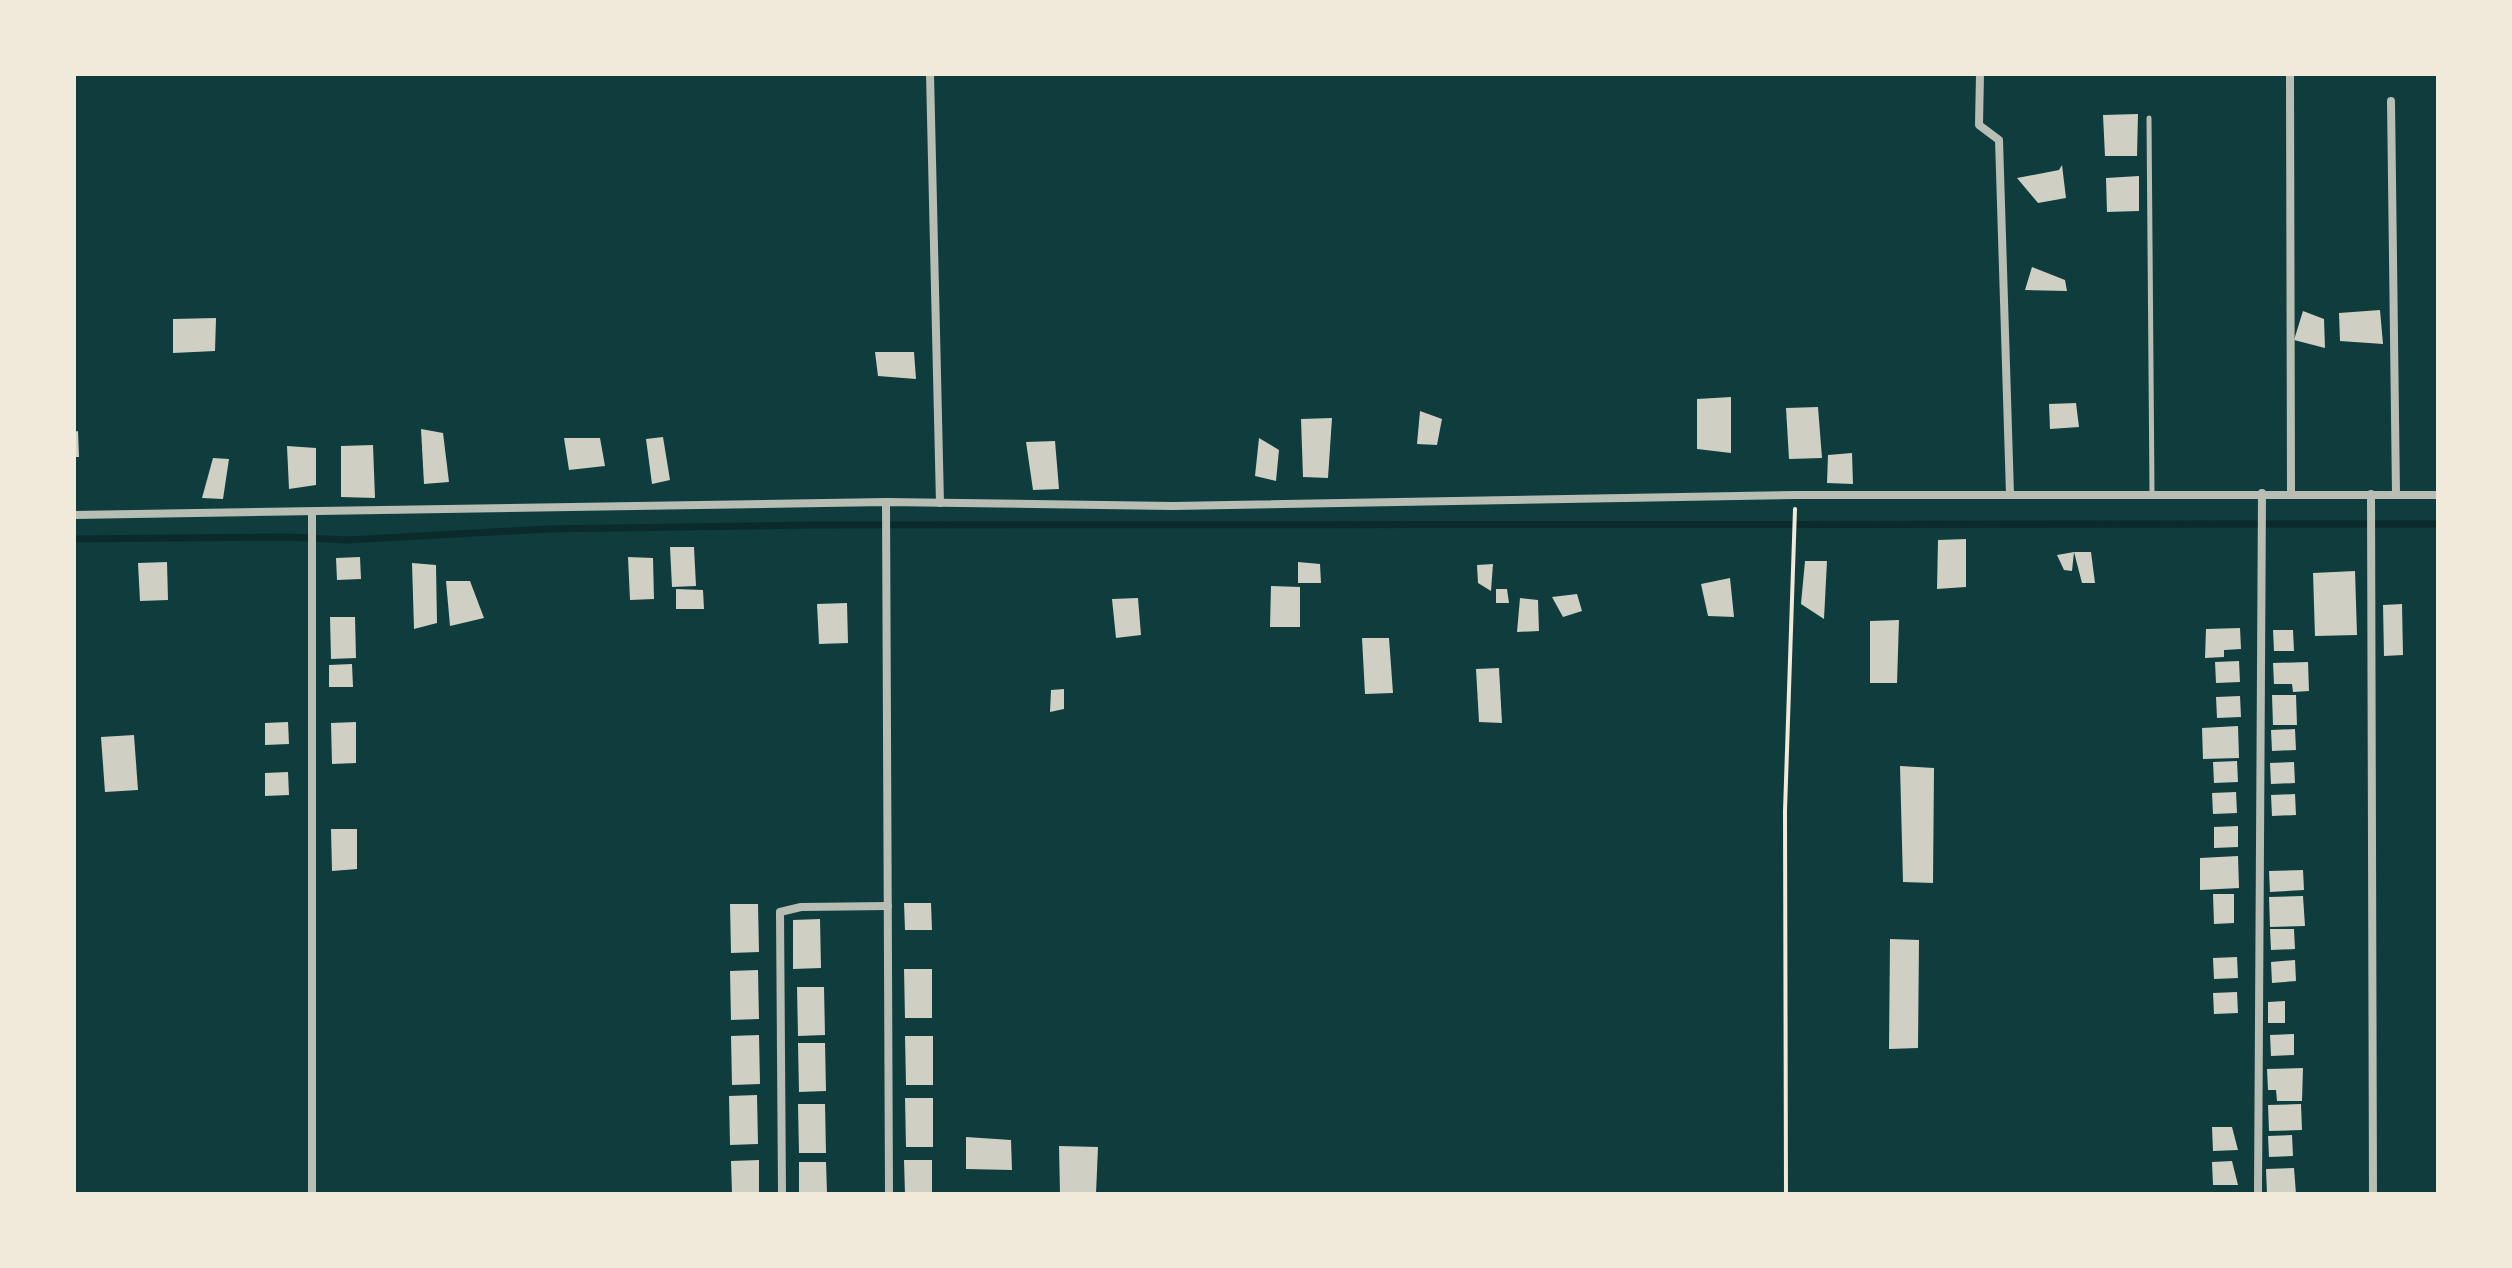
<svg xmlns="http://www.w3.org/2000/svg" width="2512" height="1268" viewBox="0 0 2512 1268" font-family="Karla,sans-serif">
<rect width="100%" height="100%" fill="#0f3d3e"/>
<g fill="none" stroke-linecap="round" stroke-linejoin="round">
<path stroke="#0a2a2b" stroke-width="7" d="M74,539L287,537L347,540L547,529L810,525L2438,524"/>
</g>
<g fill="#cfcfc3">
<path d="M2138,114L2137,156H2105L2103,115Z"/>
<path d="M2062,165L2066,198L2038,203L2017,178L2059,170Z"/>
<path d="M2139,176V211L2107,212L2106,178Z"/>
<path d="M2032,267L2065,280L2067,291L2025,290Z"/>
<path d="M2380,310L2383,344L2340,341L2339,313Z"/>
<path d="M2303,311L2324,319L2325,348L2294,340Z"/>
<path d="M216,318L215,351L173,353V319Z"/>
<path d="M875,352H914L916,379L878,376Z"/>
<path d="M1731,397V453L1697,449V399Z"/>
<path d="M2076,403L2079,427L2050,429L2049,404Z"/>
<path d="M1818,407L1822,458L1789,459L1786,408Z"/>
<path d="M1420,411L1442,419L1437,445L1417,444Z"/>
<path d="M1332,418L1328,478L1303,477L1301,419Z"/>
<path d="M421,429L443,433L449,482L424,484Z"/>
<path d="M78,431L79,457H74V432Z"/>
<path d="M663,437L670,480L652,484L646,439Z"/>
<path d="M564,438H600L605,466L569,470Z"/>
<path d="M1259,438L1279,450L1276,481L1255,476Z"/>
<path d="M1055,441L1059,489L1033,490L1026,442Z"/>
<path d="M373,445L375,498L341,497V446Z"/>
<path d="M287,446L316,448V485L289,489Z"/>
<path d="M1852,453L1853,484L1827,483L1828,455Z"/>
<path d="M213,458L229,459L223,499L202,498Z"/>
<path d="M1966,539V587L1937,589L1938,540Z"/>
<path d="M670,547H694L696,586L672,587Z"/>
<path d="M2074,552L2072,571L2064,570L2057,555Z"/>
<path d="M2074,552H2091L2095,583H2082Z"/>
<path d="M360,557L361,579L337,580L336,558Z"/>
<path d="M628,557L653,558L654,599L630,600Z"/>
<path d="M1805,561H1827L1824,619L1801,604Z"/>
<path d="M167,562L168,600L140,601L138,563Z"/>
<path d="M1298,562L1320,564L1321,583H1298Z"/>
<path d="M412,563L436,565L437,623L414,629Z"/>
<path d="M1493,564L1491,591L1478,583L1477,565Z"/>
<path d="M2355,571L2357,635L2315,636L2313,573Z"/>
<path d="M1730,578L1734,617L1708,616L1701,584Z"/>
<path d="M446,581H470L484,618L450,626Z"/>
<path d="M1271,586L1300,587V627H1270Z"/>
<path d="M676,589L703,590L704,609H676Z"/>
<path d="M1496,589H1507L1509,603H1496Z"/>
<path d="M1577,594L1582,611L1563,617L1552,597Z"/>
<path d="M1138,598L1141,635L1116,638L1112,599Z"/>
<path d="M1520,598L1538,600L1539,631L1517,632Z"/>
<path d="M847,603L848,643L819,644L817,604Z"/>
<path d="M2402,604L2403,655L2384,656L2383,605Z"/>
<path d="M330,617H355L356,658L331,659Z"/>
<path d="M1899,620L1897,683H1870V621Z"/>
<path d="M2240,628L2241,649L2224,650V657L2205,658L2206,629Z"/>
<path d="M2273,630H2293L2294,651H2274Z"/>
<path d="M1362,638H1389L1393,693L1365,694Z"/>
<path d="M2239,661L2240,682L2216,683L2215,662Z"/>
<path d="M2308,662L2309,691L2293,692L2292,684H2274L2273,663Z"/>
<path d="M352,664L353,687H329V665Z"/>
<path d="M1499,668L1502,723L1479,722L1476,669Z"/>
<path d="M1064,689V709L1050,712L1051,690Z"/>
<path d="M2272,695H2296L2297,725H2273Z"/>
<path d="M2240,696L2241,717L2217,718L2216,697Z"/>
<path d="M288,722L289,744L265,745V723Z"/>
<path d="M356,722V763L332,764L331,723Z"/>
<path d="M2238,726L2239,758L2203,759L2202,728Z"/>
<path d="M2295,729L2296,750L2272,751L2271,730Z"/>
<path d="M134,735L138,790L105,792L101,737Z"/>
<path d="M2237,761L2238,782L2214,783L2213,762Z"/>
<path d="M2294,762L2295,783L2271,784L2270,763Z"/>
<path d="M1900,766L1934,768L1933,883L1903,882Z"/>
<path d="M288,772L289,795L265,796V773Z"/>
<path d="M2236,792L2237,813L2213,814L2212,793Z"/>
<path d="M2295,794L2296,815L2272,816L2271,795Z"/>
<path d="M2238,826V847L2214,848V827Z"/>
<path d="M331,829H357V869L332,871Z"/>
<path d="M2238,856L2239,888L2200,890V858Z"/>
<path d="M2303,870L2304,890L2270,892L2269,871Z"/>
<path d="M2213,894H2234V923L2214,924Z"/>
<path d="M2303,896L2305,926L2270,927L2269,897Z"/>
<path d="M904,903H931L932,930H905Z"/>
<path d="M730,904H758L759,952L731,953Z"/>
<path d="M820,919L821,968L793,969V920Z"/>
<path d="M2270,929H2294L2295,949L2271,950Z"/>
<path d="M1890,939L1919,940L1918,1048L1889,1049Z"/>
<path d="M2237,957L2238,978L2214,979L2213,958Z"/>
<path d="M2295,960L2296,981L2272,983L2271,962Z"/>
<path d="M904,969H932V1018H905Z"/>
<path d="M758,970L759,1019L731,1020L730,971Z"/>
<path d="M797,987H824L825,1035L798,1036Z"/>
<path d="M2237,992L2238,1013L2214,1014L2213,993Z"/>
<path d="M2285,1001V1023H2268V1002Z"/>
<path d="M2294,1034V1055L2271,1056L2270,1035Z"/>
<path d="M759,1035L760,1084L732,1085L731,1036Z"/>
<path d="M905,1036H933V1085H906Z"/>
<path d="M798,1043H825L826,1091L799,1092Z"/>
<path d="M2303,1068L2302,1101H2277L2276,1090H2268L2267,1069Z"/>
<path d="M757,1095L758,1144L730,1145L729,1096Z"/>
<path d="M905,1098H933V1147H906Z"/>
<path d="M798,1104H825L826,1153H799Z"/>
<path d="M2301,1104L2302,1130L2269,1131L2268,1105Z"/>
<path d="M2212,1127H2232L2238,1150L2213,1151Z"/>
<path d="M2292,1135L2293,1156L2269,1157L2268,1136Z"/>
<path d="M966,1137L1011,1140L1012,1170L966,1169Z"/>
<path d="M1059,1146L1098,1147L1096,1194H1060Z"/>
<path d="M759,1160V1194H732L731,1161Z"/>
<path d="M904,1160H932V1194H905Z"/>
<path d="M2232,1161L2238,1185H2213L2212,1162Z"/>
<path d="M799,1162H826L827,1194H799Z"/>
<path d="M2294,1168L2296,1194H2267L2266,1169Z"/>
</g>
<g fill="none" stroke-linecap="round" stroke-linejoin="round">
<path stroke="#f1e9da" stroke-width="4" d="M1786,1194L1785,811L1795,509"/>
<path stroke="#b8beb3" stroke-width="5" d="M2149,118L2152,493"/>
<g stroke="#b8beb3" stroke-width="8">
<path d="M930,74L940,503"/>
<path d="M1980,74L1979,125L1999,140L2010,494"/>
<path d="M2290,74L2291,493"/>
<path d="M2391,101L2396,494"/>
<path d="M2371,494L2373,1194"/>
<path d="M886,502L889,1194"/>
<path d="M74,515L886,502L1173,506L1795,495H2438"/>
<path d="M312,1194V512"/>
<path d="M782,1194L780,912L801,907L888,906"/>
<path d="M2258,1194L2262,493"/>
</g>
</g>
<rect width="2512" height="1268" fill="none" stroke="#f1e9da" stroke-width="152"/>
</svg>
